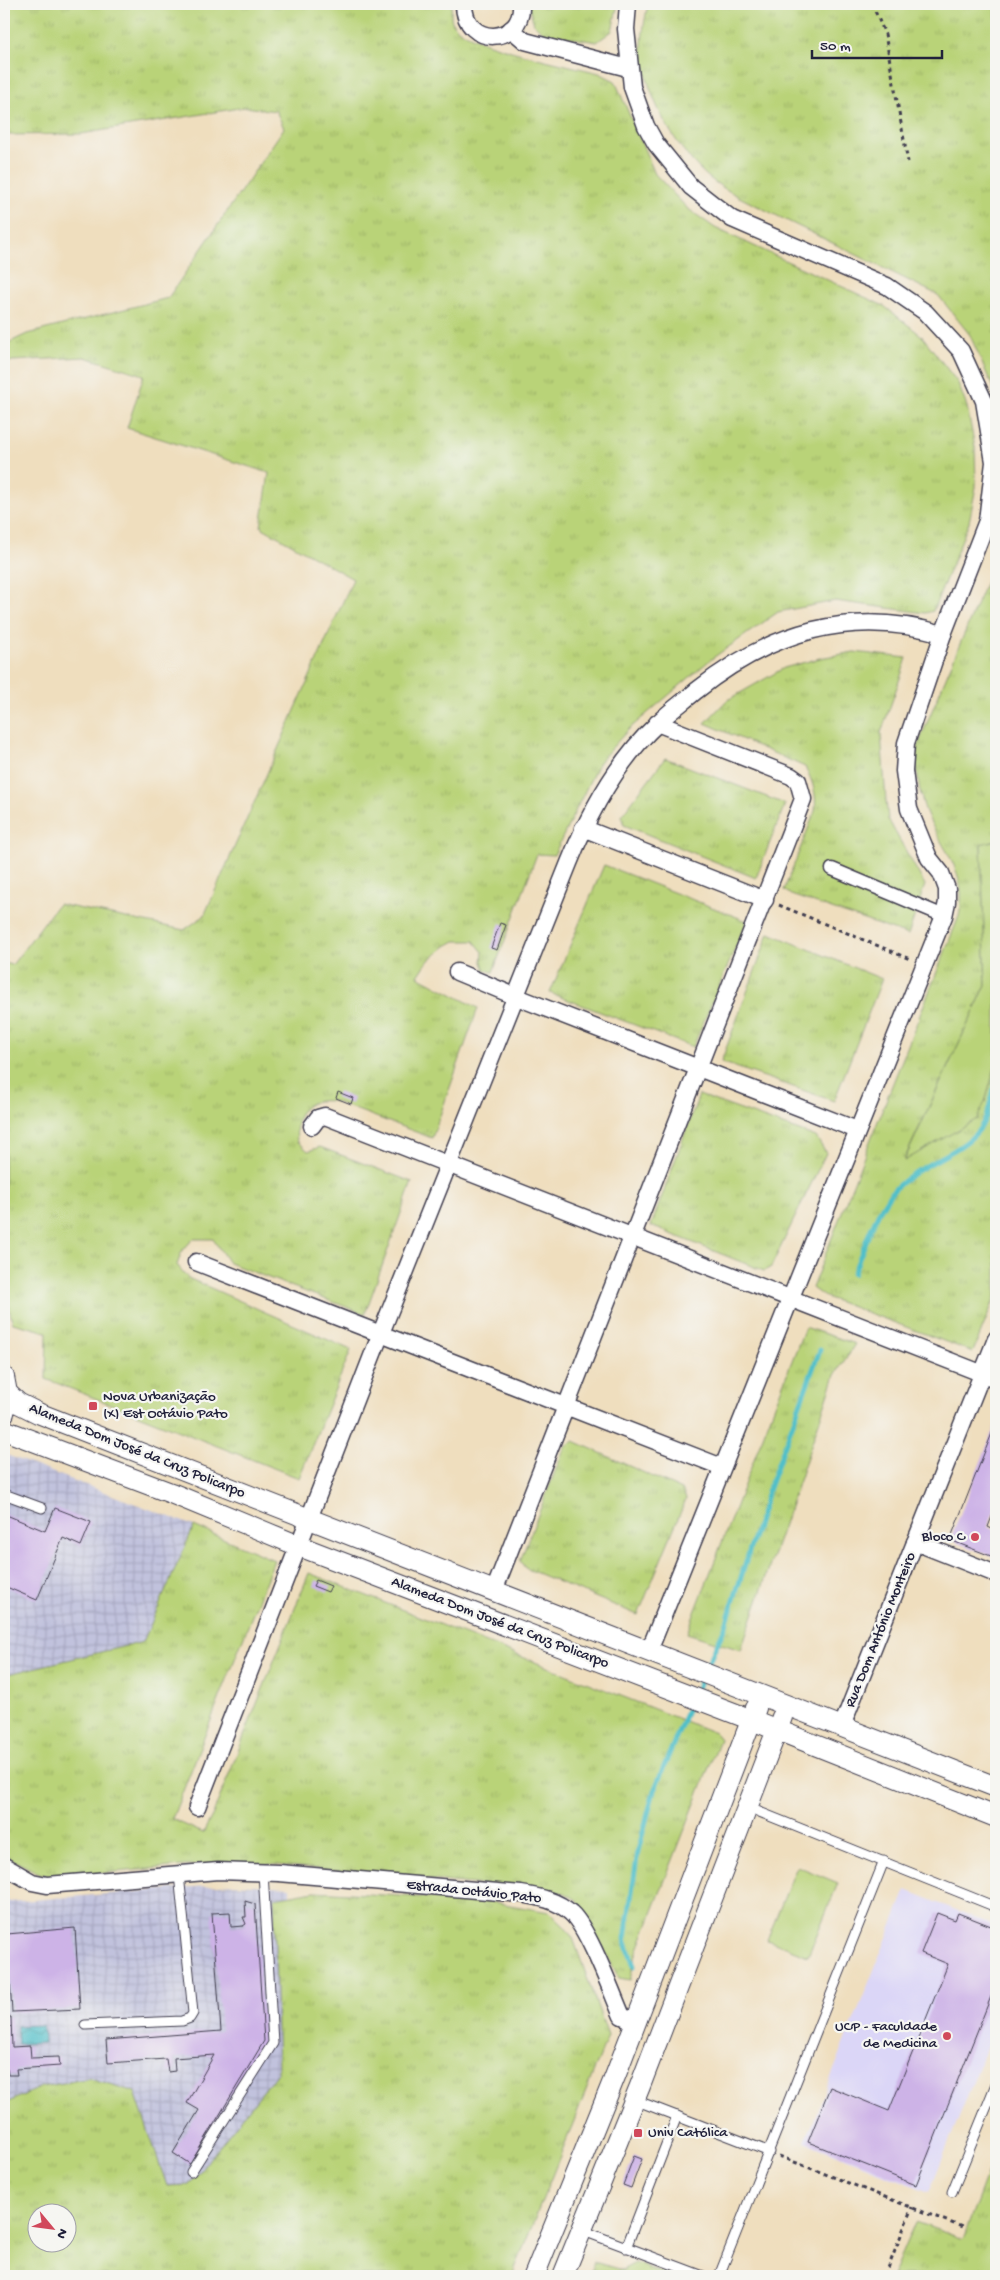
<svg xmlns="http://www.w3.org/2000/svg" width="1000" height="2280" viewBox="0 0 1000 2280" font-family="'Gochi Hand',sans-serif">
<defs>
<pattern id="industrial-grid" width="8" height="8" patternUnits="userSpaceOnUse" patternTransform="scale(1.25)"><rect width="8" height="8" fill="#c1c2dd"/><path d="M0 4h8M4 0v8" fill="none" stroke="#a6a6bf"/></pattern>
<pattern id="grass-tufts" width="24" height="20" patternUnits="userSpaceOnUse" patternTransform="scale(1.25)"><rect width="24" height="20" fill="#b9d378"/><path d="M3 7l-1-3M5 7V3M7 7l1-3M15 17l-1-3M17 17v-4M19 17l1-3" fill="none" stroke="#9fb569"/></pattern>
<pattern id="water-waves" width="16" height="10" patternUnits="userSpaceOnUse" patternTransform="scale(1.25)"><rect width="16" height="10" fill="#51bfc9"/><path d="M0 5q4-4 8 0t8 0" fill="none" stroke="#439ba4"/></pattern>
</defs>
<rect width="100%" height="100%" fill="#f6f6f2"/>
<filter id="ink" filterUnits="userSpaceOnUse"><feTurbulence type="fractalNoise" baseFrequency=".02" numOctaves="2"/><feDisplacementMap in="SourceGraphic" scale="10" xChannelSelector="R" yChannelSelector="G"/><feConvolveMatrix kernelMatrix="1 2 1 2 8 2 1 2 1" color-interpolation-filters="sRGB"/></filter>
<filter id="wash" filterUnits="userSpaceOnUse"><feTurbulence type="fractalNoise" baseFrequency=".0096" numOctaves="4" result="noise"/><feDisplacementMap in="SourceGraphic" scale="20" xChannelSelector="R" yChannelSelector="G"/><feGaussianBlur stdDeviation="1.12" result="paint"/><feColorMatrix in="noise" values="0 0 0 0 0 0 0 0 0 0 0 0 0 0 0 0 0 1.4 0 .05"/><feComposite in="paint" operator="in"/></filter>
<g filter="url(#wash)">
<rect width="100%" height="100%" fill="#efdebe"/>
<path fill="#dbd6f7" d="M906,1890L996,1926V2024L929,2192L805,2142Z"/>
<g fill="url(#industrial-grid)">
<path d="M4,1454L194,1526L143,1642L4,1675Z"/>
<path d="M231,1884L290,1887L287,2078L192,2200L154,2210L105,2107L4,2104V1894L9,1902Z"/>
</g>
<g fill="url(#grass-tufts)" stroke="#6e7a5a" fill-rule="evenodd">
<path d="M4,4H452C451,13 449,22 457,28C477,47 569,65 599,73L615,81L655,174L687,208L715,228L884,306L922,336L958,383L967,407L975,447L976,487L969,522L933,611L925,613L835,601L778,612L710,660L629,729L599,762L554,855L537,854L493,972L485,970L482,962L483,952L474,941H455L446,946L428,961L418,976L478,1008L432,1138L333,1101C304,1098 294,1113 297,1141L308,1151L320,1147L412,1182L365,1314L229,1263L213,1239H193L182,1251L177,1265L188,1278L351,1350L299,1478L46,1379L47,1332L13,1323L4,1292V963L12,965L58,904L184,930L204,916L353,579L261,527L269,473L127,428L144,375L85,357L12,361L4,365V345L27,334L168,298L284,128L276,111L245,107L81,134L4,135Z"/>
<path d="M528,4H618L612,31L597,42L543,33L534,24Z"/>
<path d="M648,4H996V395L970,335L938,295L739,197C729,191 716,184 707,176C674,146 647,98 642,53C641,38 645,19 648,4Z"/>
<path d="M996,558V840L981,845L986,985L904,1160L985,1102L996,1064V1295L973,1352L823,1296L812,1288L959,916C969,871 942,851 926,812C920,797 915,768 917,751C918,743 923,733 926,725Z"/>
<path d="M854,652L907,658L881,733L886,801L888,819L925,885L908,935L791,895L784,890L815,811C817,794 813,782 805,767L705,723L726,701L784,668L820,658Z"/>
<path d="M665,758L785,804L756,878L624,825L621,816Z"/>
<path d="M604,865L747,921L693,1047L550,993Z"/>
<path d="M769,933L882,979L834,1101L721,1062Z"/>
<path d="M699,1095L816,1137L826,1153L771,1267L764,1271L651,1226Z"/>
<path d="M805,1327L855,1344L835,1375L741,1650L687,1633Z"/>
<path d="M574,1441L682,1490L686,1499L638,1615L525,1568L520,1561L565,1446Z"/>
<path d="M194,1526L274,1560L172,1819L203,1833L213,1814L309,1573L715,1733L720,1739L635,1957L630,1980L619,1978L577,1900L565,1893L267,1864L184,1866L58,1877L41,1874L4,1856V1675L143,1642Z"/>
<path d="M315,1891L487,1901L549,1912L564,1926L573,1938L608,2036L512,2276H4V2104L41,2087L90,2078L135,2092L167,2186L189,2185L278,2072L274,1898ZM38,2212H68V2242H38Z"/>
<path d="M996,2151V2276H892L915,2222L963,2239Z"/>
<path d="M594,2262L622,2270L635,2263L671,2276H588Z"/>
</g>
<g fill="#b9d378" stroke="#6e7a5a">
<path d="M996,840V1064L985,1102L977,1119L904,1161L986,985L981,844Z"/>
<path d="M797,1866L838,1883L808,1956L767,1940Z"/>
</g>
<path fill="url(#water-waves)" stroke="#3a7082" d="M43,2025L44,2043L18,2044L17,2026Z"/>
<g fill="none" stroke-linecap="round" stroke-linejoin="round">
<g stroke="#51bfc9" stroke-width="5">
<path d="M853,1274C863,1250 876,1210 893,1191C917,1164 958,1155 978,1131C989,1117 992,1097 996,1080"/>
<path d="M706,1668L726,1625L769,1488L820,1350"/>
<path d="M695,1693L702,1676"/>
<path d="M634,1966L625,1939L638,1851L654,1791L691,1701"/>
</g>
</g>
<g id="blocks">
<g fill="#cdb3e7">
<path d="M500,923L506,925L497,950L491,948Z"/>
<path d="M338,1092L353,1098L351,1104L336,1098Z"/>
<path d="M996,1423V1506L988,1527L996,1531V1558L950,1540Z"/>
<path d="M55,1508L91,1522L81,1546L63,1538L37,1600L4,1586V1514L45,1531Z"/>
<path d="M316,1580L331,1586L328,1592L313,1586Z"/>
<path d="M245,1901L255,1904L264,2041L190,2164L173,2153L199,2110L187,2103L214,2055L174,2058L175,2071L168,2072L166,2059L108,2063L106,2040L221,2031L212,1913L230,1912L231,1927L243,1926L246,1924L243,1917H246Z"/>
<path d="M937,1913L955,1920L958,1913L996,1928V1984L916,2185L808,2142L830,2087L889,2111L948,1964L921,1953Z"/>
<path d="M75,1928L80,2009L12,2012L7,1934Z"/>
<path d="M4,2017H11L12,2047L30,2046L31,2058L59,2057L60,2066L16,2069L17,2075H8L7,2069H4Z"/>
<path d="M634,2156L642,2159L631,2188L623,2185Z"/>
</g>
</g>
</g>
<g filter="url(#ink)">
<use href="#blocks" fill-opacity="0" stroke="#413e4f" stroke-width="1"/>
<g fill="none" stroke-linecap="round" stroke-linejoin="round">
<g stroke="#413e4f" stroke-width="11">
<g id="service">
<path d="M4,1494L42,1508"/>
<path d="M747,1807L996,1907"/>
<path d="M85,2025L182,2021L190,2018L193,2013L179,1874"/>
<path d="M635,2100L770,2152"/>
<path d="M191,2172L273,2043L263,1872"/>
<path d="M952,2192L996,2084"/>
<path d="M581,2230L703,2276"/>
<path d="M626,2248L677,2116"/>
<path d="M719,2276L884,1861"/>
</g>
</g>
<g stroke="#413e4f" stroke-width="15">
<path id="pedestrian" d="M832,869L944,916"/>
</g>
<g stroke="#413e4f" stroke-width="19">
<g id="minor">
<path d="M464,4C464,48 524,45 521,4"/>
<path d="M628,4L626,29L632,87L646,126L656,144L691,187L732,219L887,286L925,312L961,351L984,401L994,462L987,521L943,634L906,743L904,771L909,809L929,858L941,873L947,889V902L944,916L649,1651"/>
<path d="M511,29L525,41L628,68"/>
<path d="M583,828L765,900"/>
<path d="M457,972L517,997L857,1130"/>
<path d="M312,1126L318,1118L325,1116L996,1379"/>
<path d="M196,1262L722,1467"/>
<path d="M915,1542L996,1574"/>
<path d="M494,1591L803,799L798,781L791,776L657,723"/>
<path d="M842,1726L996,1339"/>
<path d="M197,1807L381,1333L569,863C589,813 618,760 658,723C670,711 683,702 696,691C770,632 850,607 943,634"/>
<path d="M4,1866L32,1882L47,1885L218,1871L279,1873L521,1894C539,1897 557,1900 571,1913C588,1928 612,1993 622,2016L636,2022"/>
</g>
</g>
<g stroke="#413e4f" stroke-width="22">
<g id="tertiary">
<path d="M4,1377L7,1393L4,1413"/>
<path d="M7,1393L18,1403L38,1413L996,1787"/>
<path d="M4,1430L171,1493L299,1546L752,1720L996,1817"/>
<path d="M534,2276L616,2074L756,1708"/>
<path d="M563,2276L640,2086L782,1717"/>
</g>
</g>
<g stroke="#413e4f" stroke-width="3" stroke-dasharray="4 4" stroke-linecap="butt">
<path d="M872,4L885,34L908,162"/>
<path d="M779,905L910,959"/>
<path d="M779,2156L962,2227"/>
<path d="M885,2276L912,2207"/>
</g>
<use href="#service" stroke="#fff" stroke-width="9"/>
<use href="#pedestrian" stroke="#fff" stroke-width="12"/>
<use href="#minor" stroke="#fff" stroke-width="16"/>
<use href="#tertiary" stroke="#fff" stroke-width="20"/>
</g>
</g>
<g fill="#d1495b" stroke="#f6f6f2" stroke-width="2">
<rect x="88" y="1401" width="10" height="10" rx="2.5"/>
<circle cx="975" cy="1537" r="5"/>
<circle cx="947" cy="2036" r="5"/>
<rect x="633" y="2128" width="10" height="10" rx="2.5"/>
</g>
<g text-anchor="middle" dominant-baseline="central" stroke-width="4.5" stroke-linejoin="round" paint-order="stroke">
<g font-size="15" fill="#22223b" stroke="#f6f6f2" text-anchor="start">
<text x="103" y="1397">Nova Urbanização<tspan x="103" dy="17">(X) Est Octávio Pato</tspan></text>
<text x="965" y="1537" text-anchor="end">Bloco C</text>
<text x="937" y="2027" text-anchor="end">UCP - Faculdade<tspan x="937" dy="17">de Medicina</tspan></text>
<text x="648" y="2133">Univ Católica</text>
</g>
<g font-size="15" fill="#22223b" stroke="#f6f6f2">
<text transform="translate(137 1451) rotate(22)">Alameda Dom José da Cruz Policarpo</text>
<text transform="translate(500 1623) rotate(21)">Alameda Dom José da Cruz Policarpo</text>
<text transform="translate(881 1630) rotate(-68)">Rua Dom António Monteiro</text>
<text transform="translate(474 1892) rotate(6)">Estrada Octávio Pato</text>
</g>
</g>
<rect width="1000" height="2280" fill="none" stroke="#f6f6f2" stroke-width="20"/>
<g transform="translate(52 2228) rotate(119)"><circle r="24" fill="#f6f6f2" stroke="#a1a1a9"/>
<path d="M0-4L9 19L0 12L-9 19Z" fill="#d1495b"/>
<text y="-8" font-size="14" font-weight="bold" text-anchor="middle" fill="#22223b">N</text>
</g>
<path d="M812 50v8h130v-8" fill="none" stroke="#22223b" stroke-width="2.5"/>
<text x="820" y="50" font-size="15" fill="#22223b" stroke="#f6f6f2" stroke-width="4" paint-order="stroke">50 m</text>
</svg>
